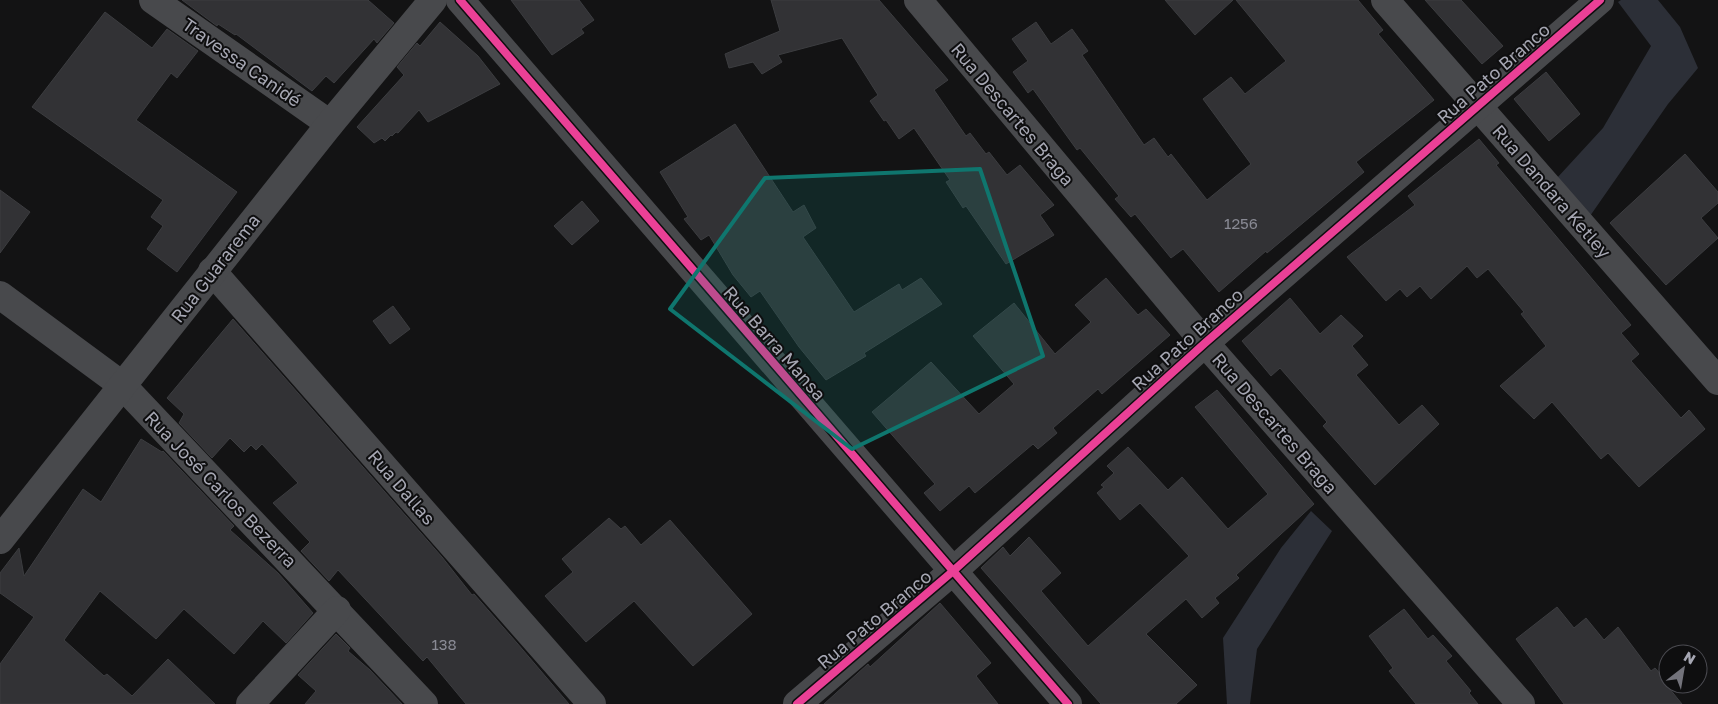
<svg xmlns="http://www.w3.org/2000/svg" width="1718" height="704" viewBox="0 0 1718 704" font-family="'Golos Text',sans-serif">
<rect width="100%" height="100%" fill="#131314"/>
<g fill="#2c2f37">
<path d="M1621,0H1658L1680,27L1698,68L1668,104L1590,216L1557,178L1603,128L1651,46L1618,2Z"/>
<path d="M1311,511L1332,531L1257,649L1250,704H1227L1223,638L1281,548Z"/>
</g>
<g fill="#323235" stroke="#3c3d40">
<path d="M182,0H368L394,23L377,43L374,39L334,83L326,76L312,91L236,34L235,35L218,24L217,26Z"/>
<path d="M511,0H579L594,20L581,29L584,33L552,55Z"/>
<path d="M771,0H879L948,80L934,90L966,136L970,133L986,154L989,152L1007,175L1020,165L1054,205L1040,215L1054,235L1006,264L966,206L963,208L946,182L950,180L914,128L899,139L886,120L884,121L870,101L878,95L842,38L778,55L782,62L762,74L753,62L729,68L725,54L780,31Z"/>
<path d="M1165,0H1233L1195,35Z"/>
<path d="M1236,0H1358L1383,30L1378,34L1434,100L1356,162L1364,172L1267,253L1266,251L1219,292L1183,249L1171,258L1135,214L1131,217L1115,199L1119,196L1080,148L1077,150L1033,89L1028,93L1013,72L1028,61L1012,39L1036,22L1051,44L1072,29L1088,51L1082,55L1144,145L1154,138L1168,157L1171,154L1207,200L1251,164L1203,99L1231,77L1245,94L1286,61Z"/>
<path d="M1425,0H1461L1503,46L1482,64Z"/>
<path d="M105,12L152,48L167,29L198,51L177,78L171,73L136,120L237,192L177,272L147,249L163,226L151,217L163,200L32,107Z"/>
<path d="M440,22L478,56L500,84L428,122L419,110L398,133L396,132L392,136L391,135L385,141L382,138L374,143L357,127L404,75L397,67L417,43L420,46Z"/>
<path d="M1546,72L1580,114L1549,141L1514,99Z"/>
<path d="M735,124L793,212L804,205L816,228L803,237L854,312L899,284L902,290L921,278L942,304L864,353L866,356L826,380L799,347L760,291L751,297L733,275L709,235L701,240L684,219L688,217L660,172Z"/>
<path d="M1479,139L1499,163L1496,165L1631,325L1621,333L1639,354L1631,361L1681,418L1689,410L1705,429L1639,487L1608,453L1601,459L1552,402L1534,419L1500,386L1546,346L1521,314L1524,312L1488,269L1477,278L1467,266L1431,299L1420,286L1407,297L1400,289L1386,301L1347,257L1415,205L1408,196Z"/>
<path d="M1685,154L1718,192V203L1701,218L1718,238L1666,285L1610,223Z"/>
<path d="M0,190L30,212L0,253Z"/>
<path d="M582,201L599,221L572,245L554,226Z"/>
<path d="M1106,278L1138,315L1146,309L1170,335L1102,394L1098,389L1053,428L1057,433L1038,449L1033,444L975,493L969,486L940,511L924,493L935,484L872,412L931,362L979,414L1014,384L973,336L1014,303L1055,354L1091,322L1075,305Z"/>
<path d="M1290,298L1320,334L1341,315L1363,336L1352,346L1368,365L1356,375L1399,425L1422,405L1439,424L1375,485L1323,426L1327,422L1280,368L1271,376L1242,341Z"/>
<path d="M393,306L410,329L390,344L373,321Z"/>
<path d="M233,319L442,557L472,595L474,594L517,643L569,704H466L427,657L423,661L338,570L329,581L301,551L310,542L273,503L298,483L262,444L256,450L251,445L244,452L230,438L212,458L179,423L184,414L167,398Z"/>
<path d="M1217,390L1314,504L1236,575L1239,578L1215,598L1219,603L1202,618L1186,599L1146,634L1197,685L1176,704H1101L981,568L1003,547L1010,556L1029,537L1061,573L1041,591L1088,646L1189,556L1140,503L1120,520L1097,493L1104,487L1101,485L1114,473L1107,466L1128,447L1168,490L1182,477L1228,529L1268,494L1195,407Z"/>
<path d="M141,439L162,452L163,451L234,526L230,530L278,573L313,613L286,643L263,621L234,654L184,609L156,639L100,591L64,640L104,676L107,674L132,696L168,659L215,704H0V664L34,617L0,593V573L19,548L24,576L83,489L101,502Z"/>
<path d="M609,518L621,529L625,526L641,545L670,520L752,614L693,666L634,601L586,642L545,596L573,572L562,559Z"/>
<path d="M940,603L991,663L976,676L998,704H824L868,664L870,667Z"/>
<path d="M1557,607L1574,628L1586,618L1604,640L1618,627L1651,671L1655,668L1671,686L1669,688L1682,704H1564L1516,639Z"/>
<path d="M1404,609L1428,639L1433,635L1452,656L1446,661L1471,691L1469,693L1478,704H1416L1389,671L1393,668L1369,636Z"/>
<path d="M336,634L350,648L348,651L370,670L402,704H305L316,691L298,675Z"/>
</g>
<g fill="none" stroke-linecap="round" stroke-linejoin="round">
<g stroke="#48494c" stroke-width="28">
<path d="M153,0L330,124"/>
<path d="M460,0L1068,704"/>
<path d="M918,0L1205,343L1521,704"/>
<path d="M1385,0L1718,381"/>
<path d="M212,271L592,704"/>
<path d="M0,295L122,385L424,704"/>
<path d="M0,540L330,124L433,0"/>
<path d="M250,704L337,610"/>
<path d="M797,704L952,572L1205,343L1600,0"/>
</g>
<g stroke="#0e0e0f" stroke-width="11">
<g id="cycleway">
<path d="M460,0L1068,704"/>
<path d="M797,704L952,572L1205,343L1600,0"/>
</g>
</g>
<use href="#cycleway" stroke="#ea4096" stroke-width="8"/>
</g>
<path fill="#0f766e" fill-opacity="0.2" stroke="#0f766e" stroke-width="4" stroke-linejoin="round" d="M980,169L1043,356L852,449L670,309L765,178Z"/>
<g text-anchor="middle" dominant-baseline="central" stroke-width="4" stroke-linejoin="round" paint-order="stroke">
<g font-size="15" fill="#898a94">
<text x="1241" y="223">1256</text>
<text x="444" y="644">138</text>
</g>
<g font-size="18" fill="#a6a7b3" stroke="#0e0e0f">
<text transform="translate(242 62) rotate(35)">Travessa Canidé</text>
<text transform="translate(1493 73) rotate(-41)">Rua Pato Branco</text>
<text transform="translate(1013 114) rotate(50)">Rua Descartes Braga</text>
<text transform="translate(1552 191) rotate(49)">Rua Dandara Ketley</text>
<text transform="translate(215 268) rotate(-52)">Rua Guararema</text>
<text transform="translate(1187 339) rotate(-42)">Rua Pato Branco</text>
<text transform="translate(775 343) rotate(49)">Rua Barra Mansa</text>
<text transform="translate(1275 423) rotate(49)">Rua Descartes Braga</text>
<text transform="translate(402 487) rotate(49)">Rua Dallas</text>
<text transform="translate(221 489) rotate(46)">Rua José Carlos Bezerra</text>
<text transform="translate(874 619) rotate(-40)">Rua Pato Branco</text>
</g>
</g>
<g transform="translate(1683 669) rotate(31)"><circle r="24" fill="#0e0e0f" stroke="#4b4b51"/>
<path d="M0-4L9 19L0 12L-9 19Z" fill="#73737b"/>
<text y="-8" font-size="14" font-weight="bold" text-anchor="middle" fill="#a6a7b3">N</text>
</g>
</svg>
